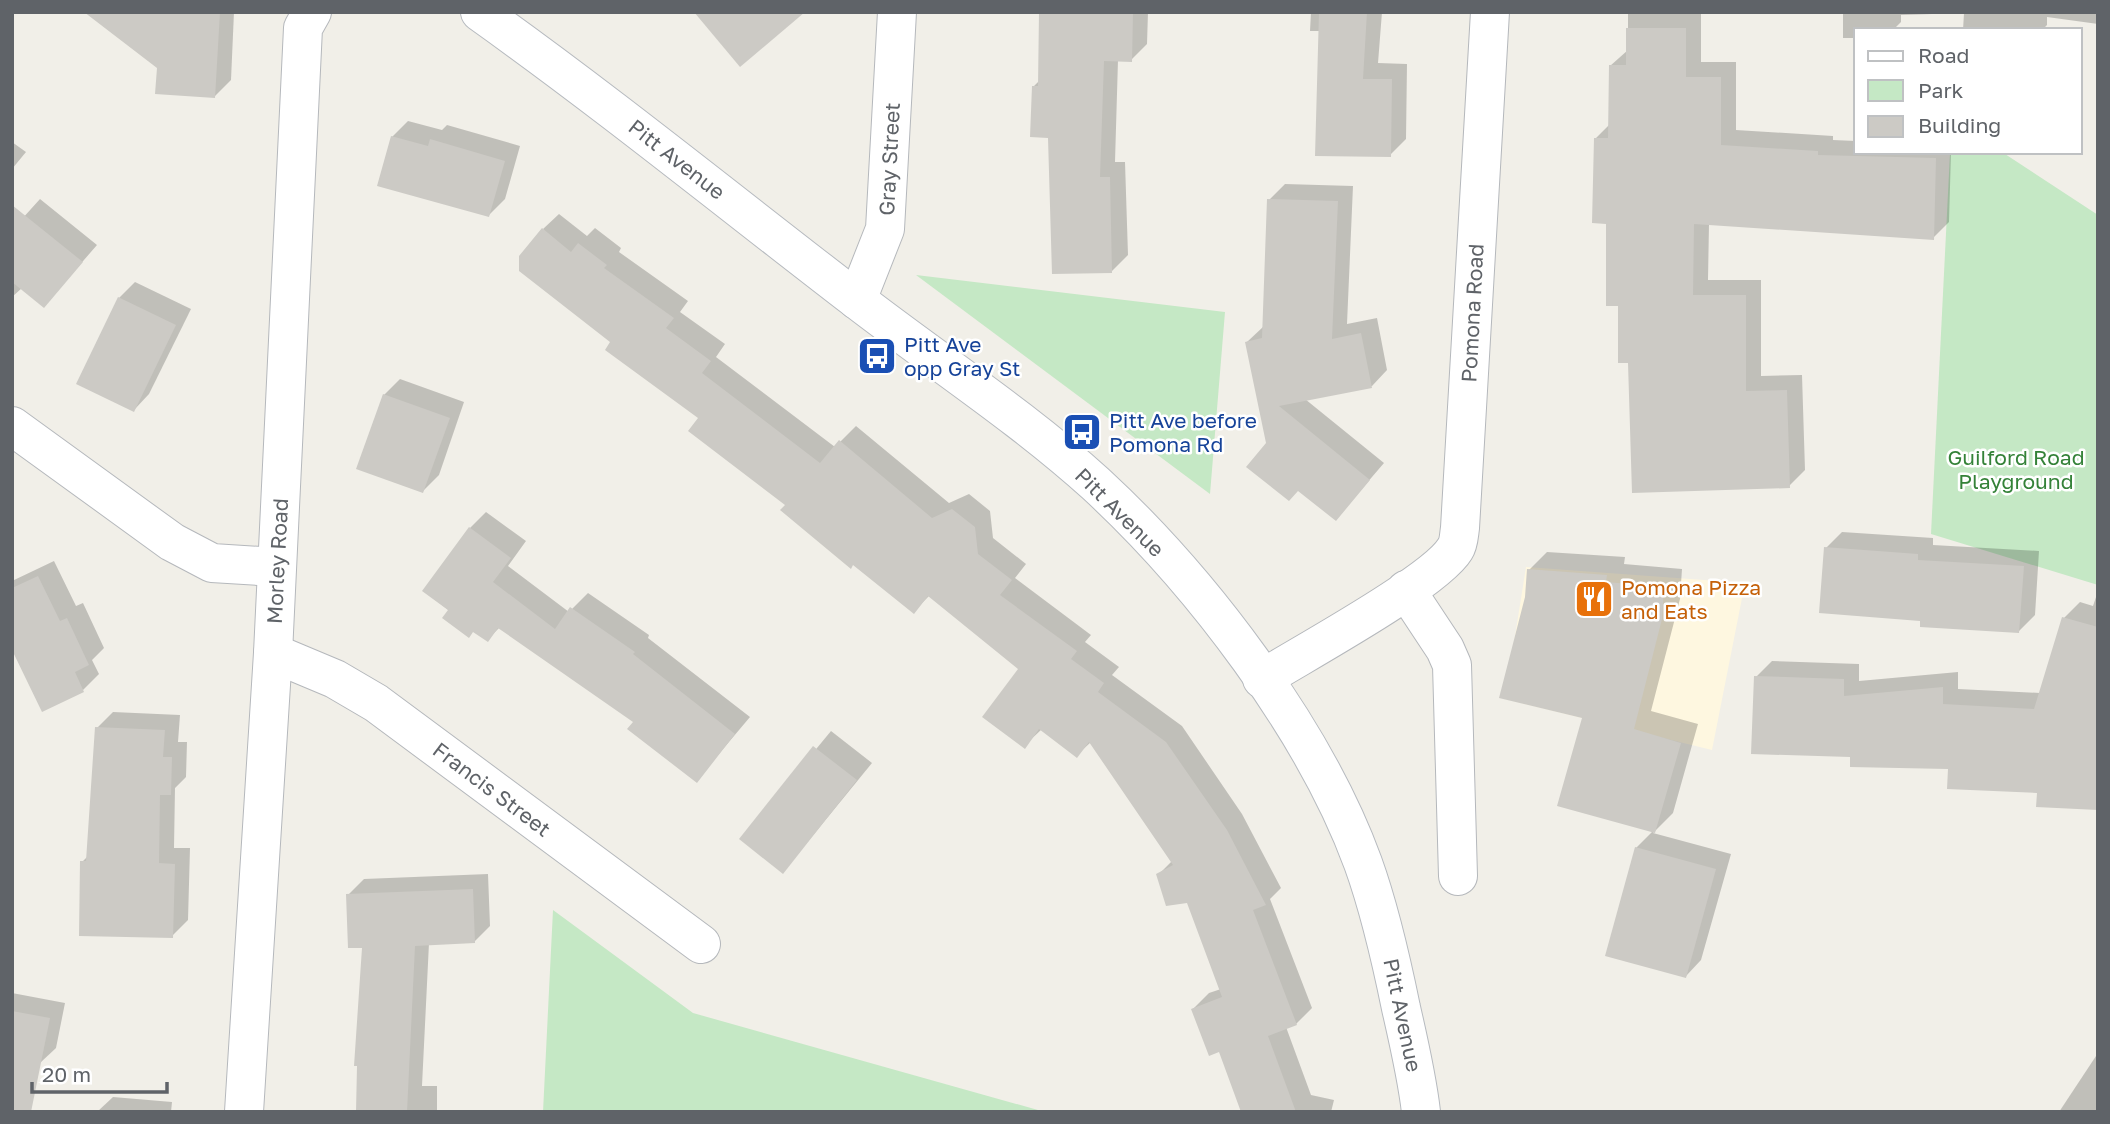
<svg xmlns="http://www.w3.org/2000/svg" width="2110" height="1124" viewBox="0 0 2110 1124" font-family="'Golos Text',sans-serif">
<rect width="100%" height="100%" fill="#f1efe8"/>
<path fill="#fef7e0" d="M1526,567L1745,583L1712,750L1505,699Z"/>
<g fill="#c5e8c5">
<path d="M1950,153L2005,154L2098,215V585L1931,534Z"/>
<path d="M916,275L1225,312L1210,494Z"/>
<path d="M553,910L693,1013L1045,1112H543Z"/>
</g>
<g fill="#0003">
<path d="M87,12H234L231,80L215,96L159,67Z"/>
<path d="M1041,12H1148L1147,44L1131,60H1118L1115,162H1125L1128,255L1112,271L1050,136L1033,87L1040,80Z"/>
<path d="M1311,12H1382L1378,63L1407,64L1406,139L1390,155L1320,31H1310Z"/>
<path d="M1628,12H1701V62H1736V130L1833,136V140L1856,141V152H1951L1949,222L1933,238L1709,224L1708,280H1761V376L1802,375L1805,470L1789,486L1630,361L1596,138L1610,124V66L1628,50Z"/>
<path d="M1843,12H2098V24L2047,17V25L2042,30H1963L1964,13L1901,15V22L1893,30H1856V38H1843Z"/>
<path d="M408,121L442,130L447,125L520,146L505,199L489,215L392,137Z"/>
<path d="M12,142L26,152L12,169Z"/>
<path d="M1285,184L1353,186L1347,324L1377,318L1387,370L1372,386L1305,399L1384,463L1336,519L1268,443L1247,342L1264,326L1269,200Z"/>
<path d="M40,199L97,245L44,306L22,288L12,297V230Z"/>
<path d="M559,214L587,236L595,228L621,248L619,252L688,301L680,312L725,344L716,357L835,447L856,426L949,503L969,494L990,511L993,538L1026,564L1015,578L1091,635L1085,642L1119,667L1112,675L1182,726L1242,814L1281,888L1270,899L1312,1008L1296,1024L1286,1027L1311,1095L1334,1100L1331,1112H1243L1220,1050L1193,1009L1209,993L1221,989L1188,901L1158,875L1172,861L1091,742L1077,755L1042,729L1024,746L1020,669L930,595L914,611L787,505L700,417L613,342L543,229Z"/>
<path d="M135,282L191,309L149,394L134,410L119,298Z"/>
<path d="M400,379L464,402L439,475L423,491L384,395Z"/>
<path d="M486,512L526,541L508,566L569,612L588,593L649,635L648,638L750,717L696,781L635,721L500,627L487,640L424,591L470,528Z"/>
<path d="M1842,532L1933,538V545L2039,551L2035,615L2019,631L1922,620L1826,548Z"/>
<path d="M1547,552L1625,557L1624,564L1682,569L1680,599L1651,711L1698,724L1673,813L1653,833L1731,854L1701,960L1686,976L1636,848L1653,831L1584,717L1527,598L1529,570Z"/>
<path d="M54,561L76,606L83,603L104,648L92,660L99,674L83,690L12,646V581Z"/>
<path d="M2098,591V809L1950,767L1852,756L1756,677L1772,661L1859,664V681L1958,672V689L2040,693L2064,618L2080,602L2093,606Z"/>
<path d="M113,712L180,715L178,742H187L186,777L175,788L174,848H190L188,920L172,936L82,862L89,855L97,728Z"/>
<path d="M831,731L872,763L783,872L742,839Z"/>
<path d="M488,874L490,926L474,942L429,943L422,1086H437V1112H358L363,946L348,895L364,879Z"/>
<path d="M12,993L65,1003L56,1048L40,1063L12,1058Z"/>
<path d="M2098,1053V1112H2059Z"/>
<path d="M113,1097L172,1102L171,1112H97Z"/>
</g>
<g fill="#cccac5">
<path d="M84,12H220L215,98L155,94L157,68Z"/>
<path d="M694,12H805L740,67Z"/>
<path d="M1039,12H1133L1132,62L1104,61L1100,177H1110L1112,273L1052,274L1048,138L1030,137L1032,86H1038Z"/>
<path d="M1319,12H1367L1363,79H1392L1391,157L1315,156Z"/>
<path d="M1626,28H1686V77H1721V145L1818,151V155L1936,158L1934,240L1694,224L1693,295H1746V391L1787,390L1790,488L1632,493L1628,363H1618V306H1606V224L1592,223L1594,138H1608L1609,65H1626Z"/>
<path d="M391,136L428,146L430,139L505,161L489,217L377,186Z"/>
<path d="M1267,199L1338,201L1332,339L1361,333L1372,388L1279,406L1370,480L1336,521L1298,491L1289,501L1246,467L1266,443L1245,342L1262,338Z"/>
<path d="M12,205L83,262L44,308L12,282Z"/>
<path d="M542,228L571,252L578,243L607,265L604,268L674,318L666,328L711,361L702,373L820,463L839,440L932,518L952,509L975,527L978,554L1012,580L1000,595L1077,651L1071,659L1104,683L1098,692L1166,742L1227,830L1266,905L1253,910L1297,1025L1268,1036L1296,1112H1241L1219,1052L1209,1056L1191,1009L1222,997L1187,903L1166,906L1156,874L1173,865L1089,742L1077,758L1039,729L1025,749L982,717L1018,669L928,596L914,614L853,565L851,569L780,510L785,505L688,431L698,418L605,350L610,342L519,271V256Z"/>
<path d="M118,297L176,325L134,412L76,384Z"/>
<path d="M383,394L450,418L423,493L356,469Z"/>
<path d="M469,527L511,558L493,582L555,629L570,607L635,652L633,654L735,734L697,783L627,729L633,722L498,628L488,642L473,632L469,638L442,618L448,610L422,591Z"/>
<path d="M1824,547L1918,554V560L2024,566L2019,633L1920,627V621L1819,613Z"/>
<path d="M1527,569L1607,575L1606,582L1664,587L1662,619L1634,729L1681,743L1655,833L1557,806L1582,718L1499,698L1525,597Z"/>
<path d="M38,576L60,621L67,618L89,665L75,672L84,692L42,712L12,650V588Z"/>
<path d="M2062,617L2098,627V810L2036,807L2037,793L1947,789L1948,769L1850,767V757L1751,754L1754,676L1844,679V696L1943,687V704L2034,709Z"/>
<path d="M95,727L165,730L163,757H172L171,795H160L159,863L175,864L173,938L79,936L80,861H86Z"/>
<path d="M813,746L857,780L783,874L739,839Z"/>
<path d="M1635,847L1716,869L1686,978L1605,956Z"/>
<path d="M473,889L475,943L415,946L407,1112H356L357,1066H354L362,948H348L346,894Z"/>
<path d="M12,1011L50,1018L31,1112H12Z"/>
</g>
<g fill="none" stroke-linecap="round" stroke-linejoin="round">
<g stroke="#b5b8bc" stroke-width="40">
<g id="street">
<path d="M857,300L885,229L897,12"/>
<path d="M12,426L172,542L212,563L276,567"/>
<path d="M1406,590L1445,649L1452,665L1458,876"/>
<path d="M273,653L335,679L376,703L701,944"/>
<path d="M1262,679C1302,654 1435,582 1455,549C1459,543 1459,534 1460,528L1490,12"/>
<path d="M244,1112L273,653L303,28L312,12"/>
</g>
</g>
<g stroke="#b6babf" stroke-width="40">
<path id="secondary" d="M480,12C609,104 732,204 857,300C936,361 1022,417 1096,484C1200,580 1314,729 1363,863C1380,910 1391,959 1401,1008C1409,1043 1417,1077 1421,1112"/>
</g>
<use href="#street" stroke="#fff" stroke-width="38"/>
<use href="#secondary" stroke="#fff" stroke-width="38"/>
</g>
<defs>
<g id="bus-square" transform="scale(2.0125)"><rect x="-9" y="-9" width="18" height="18" rx="4" fill="#1a4fb4" stroke="#fff"/><path d="M-5-6H5V4H4V6H2V4H-2V6H-4V4H-5ZM-3.5-4V0h7V-4ZM-3.5 1.2v1.5H-2V1.2ZM2 1.2v1.5H3.5V1.2Z" fill="#fff"/></g>
<g id="restaurant-square" transform="scale(2.0125)"><rect x="-9" y="-9" width="18" height="18" rx="4" fill="#e8710a" stroke="#fff"/><path d="M-5-6h1v4h1v-4h1v4h1v-4h1v5L-1.5 .5V6h-2V.5L-5-1ZM5-6V6H3V1.5H1.5Q1.5-4 5-6Z" fill="#fff"/></g>
</defs>
<g fill-rule="evenodd">
<use href="#bus-square" x="877" y="356"/>
<use href="#bus-square" x="1082" y="432"/>
<use href="#restaurant-square" x="1594" y="599"/>
</g>
<g text-anchor="middle" dominant-baseline="central" stroke-width="5" stroke-linejoin="round" paint-order="stroke">
<g font-size="21" fill="#5f6368" stroke="#fff">
<text transform="translate(677 159) rotate(38)">Pitt Avenue</text>
<text transform="translate(889 159) rotate(-87)">Gray Street</text>
<text transform="translate(1472 313) rotate(-87)">Pomona Road</text>
<text transform="translate(1120 512) rotate(45)">Pitt Avenue</text>
<text transform="translate(277 561) rotate(-87)">Morley Road</text>
<text transform="translate(492 789) rotate(37)">Francis Street</text>
<text transform="translate(1403 1015) rotate(78)">Pitt Avenue</text>
</g>
<g font-size="21" fill="#164399" stroke="#fff" text-anchor="start">
<text x="904" y="344">Pitt Ave<tspan x="904" dy="24">opp Gray St</tspan></text>
<text x="1109" y="420">Pitt Ave before<tspan x="1109" dy="24">Pomona Rd</tspan></text>
</g>
<g font-size="21" fill="#348238" stroke="#fff">
<text x="2016" y="457">Guilford Road<tspan x="2016" dy="24">Playground</tspan></text>
</g>
<g font-size="21" fill="#c56008" stroke="#fff" text-anchor="start">
<text x="1621" y="587">Pomona Pizza<tspan x="1621" dy="24">and Eats</tspan></text>
</g>
</g>
<rect width="2110" height="1124" fill="none" stroke="#5f6368" stroke-width="28"/>
<rect x="1854" y="28" width="228" height="126" fill="#ffffff" stroke="#bfc1c3" stroke-width="2"/>
<rect x="1868" y="51" width="35" height="10" fill="#ffffff" stroke="#bfc1c3" stroke-width="2"/>
<text x="1918" y="63" font-size="21" fill="#5f6368">Road</text>
<rect x="1868" y="80" width="35" height="21" fill="#c5e8c5" stroke="#bfc1c3" stroke-width="2"/>
<text x="1918" y="98" font-size="21" fill="#5f6368">Park</text>
<rect x="1868" y="116" width="35" height="21" fill="#cccac5" stroke="#bfc1c3" stroke-width="2"/>
<text x="1918" y="133" font-size="21" fill="#5f6368">Building</text>
<path d="M32 1082v10h135v-10" fill="none" stroke="#5f6368" stroke-width="3.5"/>
<text x="42" y="1082" font-size="21" fill="#5f6368" stroke="#ffffff" stroke-width="5" paint-order="stroke">20 m</text>
</svg>
